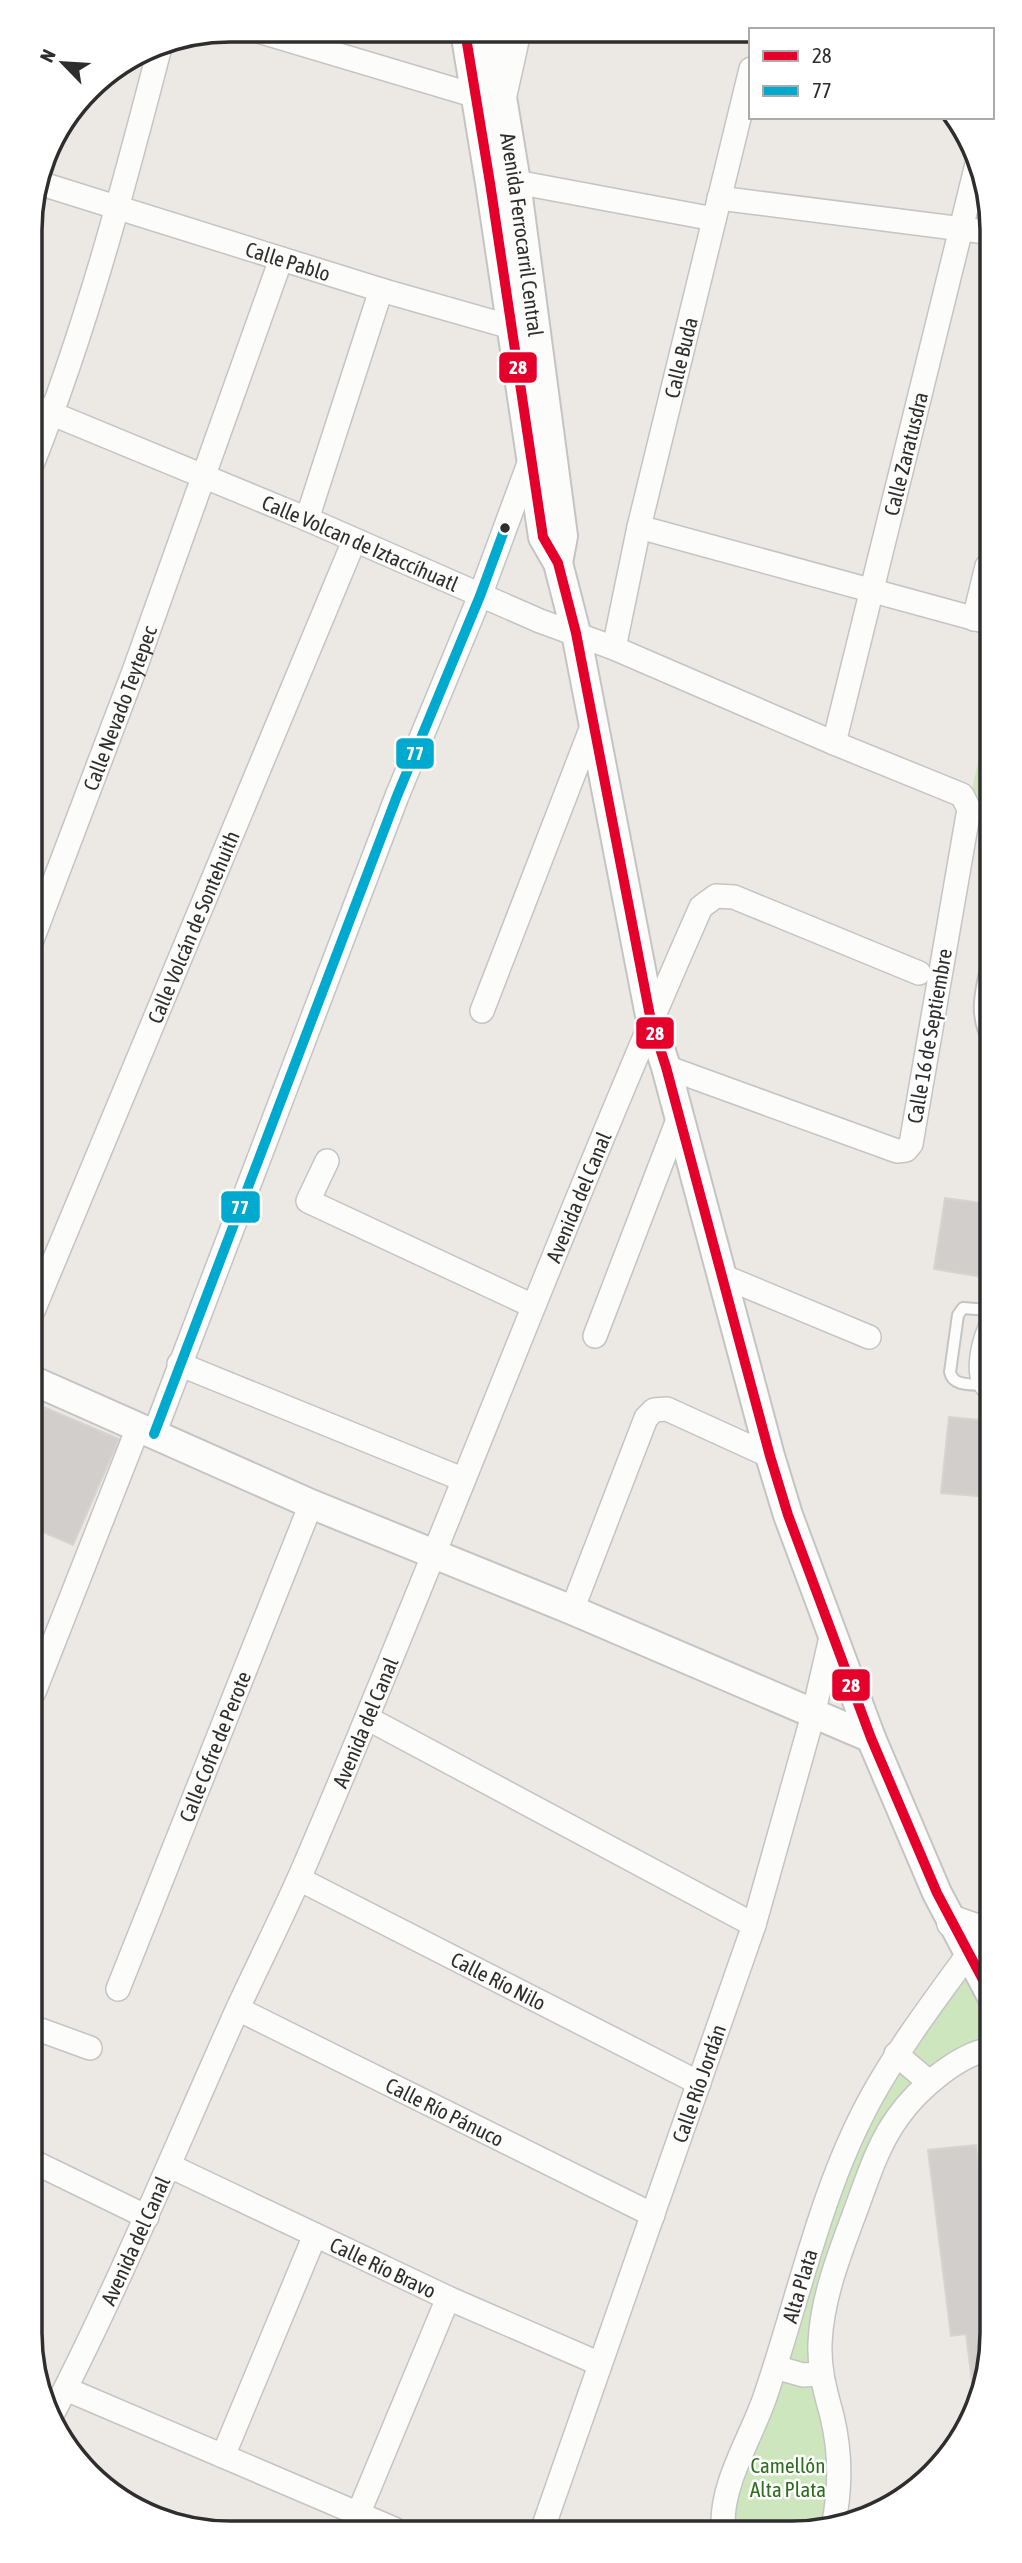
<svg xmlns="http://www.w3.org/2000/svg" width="1022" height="2563" viewBox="0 0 1022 2563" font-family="'Asap Condensed',sans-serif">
<rect width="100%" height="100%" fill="#ece8e4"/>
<g fill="#cee6be">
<path d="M987,722V810L973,800L971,794Z"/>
<path d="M991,1932V2049L898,2117L824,2312L833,2527H723L870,2100Z"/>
</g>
<g fill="#d1cecb" stroke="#d7d4d0" stroke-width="2">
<path d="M945,1198L989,1204V1278L934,1269Z"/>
<path d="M34,1403L119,1439L73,1545L34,1528Z"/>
<path d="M949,1417L989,1421V1497L941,1493Z"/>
<path d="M976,2145L986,2230H991L992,2346L976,2412L966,2334L951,2336L928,2150Z"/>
</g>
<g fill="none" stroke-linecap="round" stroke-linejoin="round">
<g stroke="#c5c4c5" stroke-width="14">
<g id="service">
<path d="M988,959C982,987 973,1013 988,1039"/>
<path d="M984,1385C972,1384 953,1387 950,1372L958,1315L963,1308L989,1310"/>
</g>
</g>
<g stroke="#c5c4c5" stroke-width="26">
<g id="minor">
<path d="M255,30L503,104L519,32"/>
<path id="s1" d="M39,183L381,290L525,331"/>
<path d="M500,183L516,182L714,219"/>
<path d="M719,198L986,232"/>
<path id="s2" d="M31,405L307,519L540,621L614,648L834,743L962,795L969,809L911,1144L906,1150L897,1151L666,1067"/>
<path d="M31,467C86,330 124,186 161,43"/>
<path d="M307,519L381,290"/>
<path d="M639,527L987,622"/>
<path d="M974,619L987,566"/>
<path id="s3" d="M614,648L639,527L751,69"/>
<path id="s4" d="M834,743L977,164"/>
<path id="s5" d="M32,940L134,671L281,259"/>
<path d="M482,1011L593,724"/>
<path d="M327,1161L308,1201L533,1306"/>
<path d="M720,1275L869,1337"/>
<path id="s6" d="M33,1311L354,541"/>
<path d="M989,1330C983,1345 975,1377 989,1388"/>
<path d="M595,1336L679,1117"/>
<path d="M179,1364L462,1479"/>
<path d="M154,1434L397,796L480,596L531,458"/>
<path d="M572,1610L646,1418L654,1410L667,1409L770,1456"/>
<path d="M34,1692L138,1428"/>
<path d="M367,1718L754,1925"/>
<path id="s7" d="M299,1879L699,2083"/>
<path id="s8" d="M118,1989L311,1504"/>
<path id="s9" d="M238,2009L653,2215"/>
<path d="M35,2028L90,2048"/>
<path d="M896,2054L929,2082"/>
<path d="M36,2163L147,2217"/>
<path id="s10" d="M170,2166L448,2298L600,2364"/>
<path d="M775,2367L803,2375L820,2374"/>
<path d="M66,2389L394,2529"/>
<path id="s11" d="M53,2413C121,2281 177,2144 238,2008C259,1963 281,1919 301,1874C439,1554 560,1226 701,907L716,896L734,897L919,973"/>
<path d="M223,2456L315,2235"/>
<path id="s12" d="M723,2527C721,2483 751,2438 765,2397C799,2298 820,2191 871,2098C899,2047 935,2000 969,1953"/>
<path d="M833,2527C841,2489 841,2453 832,2416C825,2390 819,2370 820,2343C822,2295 842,2248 858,2204C869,2174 879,2143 898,2117C917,2090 958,2054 991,2049"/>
<path id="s13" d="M543,2528L754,1925L813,1715L832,1633"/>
<path d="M352,2529L448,2298"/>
</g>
</g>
<g stroke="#c5c4c5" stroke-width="32">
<g id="tertiary">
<path d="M465,31L490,183L543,537L558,563L576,633L651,1021L666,1067L770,1456L788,1515L871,1738L937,1893L991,1995"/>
<path id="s14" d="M491,31L516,182L563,536L558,563"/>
<path d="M34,1381L311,1504L572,1610L871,1738"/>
</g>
</g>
<g stroke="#c5c4c5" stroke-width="35">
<path id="secondary" d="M953,1922L979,1931L991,1932"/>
</g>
<use href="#service" stroke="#fcfcfb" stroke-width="10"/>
<use href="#minor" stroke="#fcfcfb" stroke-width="23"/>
<use href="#tertiary" stroke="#fcfcfb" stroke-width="28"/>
<use href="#secondary" stroke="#fcfcfb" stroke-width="32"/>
<g stroke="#fff" stroke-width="16">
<path id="bus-1" d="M465,31L490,183L543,537L558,563L576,633L651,1021L666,1067L770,1456L788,1515L871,1738L937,1893L991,1995"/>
</g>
<g stroke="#fff" stroke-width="16">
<path id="bus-2" d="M154,1434L397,796L480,596L505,528"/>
</g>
<use href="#bus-1" stroke="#e4002b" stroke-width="10"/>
<use href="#bus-2" stroke="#00a9ce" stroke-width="10"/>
</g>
<circle fill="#2e2e2e" stroke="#fff" stroke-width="2.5" cx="505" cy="528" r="6"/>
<g text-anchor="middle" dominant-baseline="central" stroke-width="5" stroke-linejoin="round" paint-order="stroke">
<g font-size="21" fill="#2e2e2e" stroke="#fff">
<text stroke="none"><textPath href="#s14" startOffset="206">Avenida Ferrocarril Central</textPath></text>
<text stroke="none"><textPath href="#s1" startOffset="261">Calle Pablo</textPath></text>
<text stroke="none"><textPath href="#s3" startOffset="298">Calle Buda</textPath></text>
<text stroke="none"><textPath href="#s4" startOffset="298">Calle Zaratusdra</textPath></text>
<text stroke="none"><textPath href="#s2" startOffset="357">Calle Volcan de Iztaccíhuatl</textPath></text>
<text stroke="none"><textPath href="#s5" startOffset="248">Calle Nevado Teytepec</textPath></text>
<text stroke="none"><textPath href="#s6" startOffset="416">Calle Volcán de Sontehuith</textPath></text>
<text transform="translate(929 1036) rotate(-80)">Calle 16 de Septiembre</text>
<text stroke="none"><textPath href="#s11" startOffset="1325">Avenida del Canal</textPath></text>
<text stroke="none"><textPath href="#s11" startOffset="758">Avenida del Canal</textPath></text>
<text stroke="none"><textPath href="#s8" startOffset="261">Calle Cofre de Perote</textPath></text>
<text stroke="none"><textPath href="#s7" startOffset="224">Calle Río Nilo</textPath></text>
<text stroke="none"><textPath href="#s13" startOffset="471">Calle Río Jordán</textPath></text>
<text stroke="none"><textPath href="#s9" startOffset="231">Calle Río Pánuco</textPath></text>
<text stroke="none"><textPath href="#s11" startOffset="191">Avenida del Canal</textPath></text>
<text stroke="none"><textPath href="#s10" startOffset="236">Calle Río Bravo</textPath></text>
<text stroke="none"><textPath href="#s12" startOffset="254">Alta Plata</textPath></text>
</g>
<g font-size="21" fill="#2c6e1b" stroke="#fff">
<text x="788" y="2465">Camellón<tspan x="788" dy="24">Alta Plata</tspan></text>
</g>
</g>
<path d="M0 0H1022V2563H0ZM230 42H792A188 188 0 0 1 980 230V2333A188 188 0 0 1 792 2521H230A188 188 0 0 1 42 2333V230A188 188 0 0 1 230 42Z" fill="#fff" fill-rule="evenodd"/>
<path fill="none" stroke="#2e2e2e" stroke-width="3.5" d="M230 42H792A188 188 0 0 1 980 230V2333A188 188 0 0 1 792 2521H230A188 188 0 0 1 42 2333V230A188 188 0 0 1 230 42Z"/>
<g stroke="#fff" stroke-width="2.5">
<rect x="498" y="351" width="40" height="33" rx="7" fill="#e4002b"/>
<rect x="395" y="737" width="40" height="33" rx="7" fill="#00a9ce"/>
<rect x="635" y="1016" width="40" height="34" rx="7" fill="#e4002b"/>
<rect x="220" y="1190" width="41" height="34" rx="7" fill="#00a9ce"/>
<rect x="831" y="1668" width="40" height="34" rx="7" fill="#e4002b"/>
</g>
<g font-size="19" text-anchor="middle" font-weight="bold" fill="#fff">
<text x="518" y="374">28</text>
<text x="415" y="760">77</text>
<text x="655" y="1040">28</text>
<text x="240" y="1214">77</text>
<text x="851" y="1692">28</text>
</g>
<rect x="749" y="28" width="245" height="91" fill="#ffffff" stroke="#ababab" stroke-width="2"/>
<rect x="763" y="51" width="35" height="10" fill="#e4002b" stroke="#ababab" stroke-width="2"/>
<text x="812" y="63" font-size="21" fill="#2e2e2e">28</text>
<rect x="763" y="86" width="35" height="10" fill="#00a9ce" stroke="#ababab" stroke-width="2"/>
<text x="812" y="98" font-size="21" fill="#2e2e2e">77</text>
<g transform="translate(63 63) rotate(295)" stroke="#ffffff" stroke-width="5" paint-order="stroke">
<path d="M0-5L12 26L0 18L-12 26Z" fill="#2e2e2e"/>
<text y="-10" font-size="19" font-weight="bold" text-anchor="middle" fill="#2e2e2e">N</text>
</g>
</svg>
